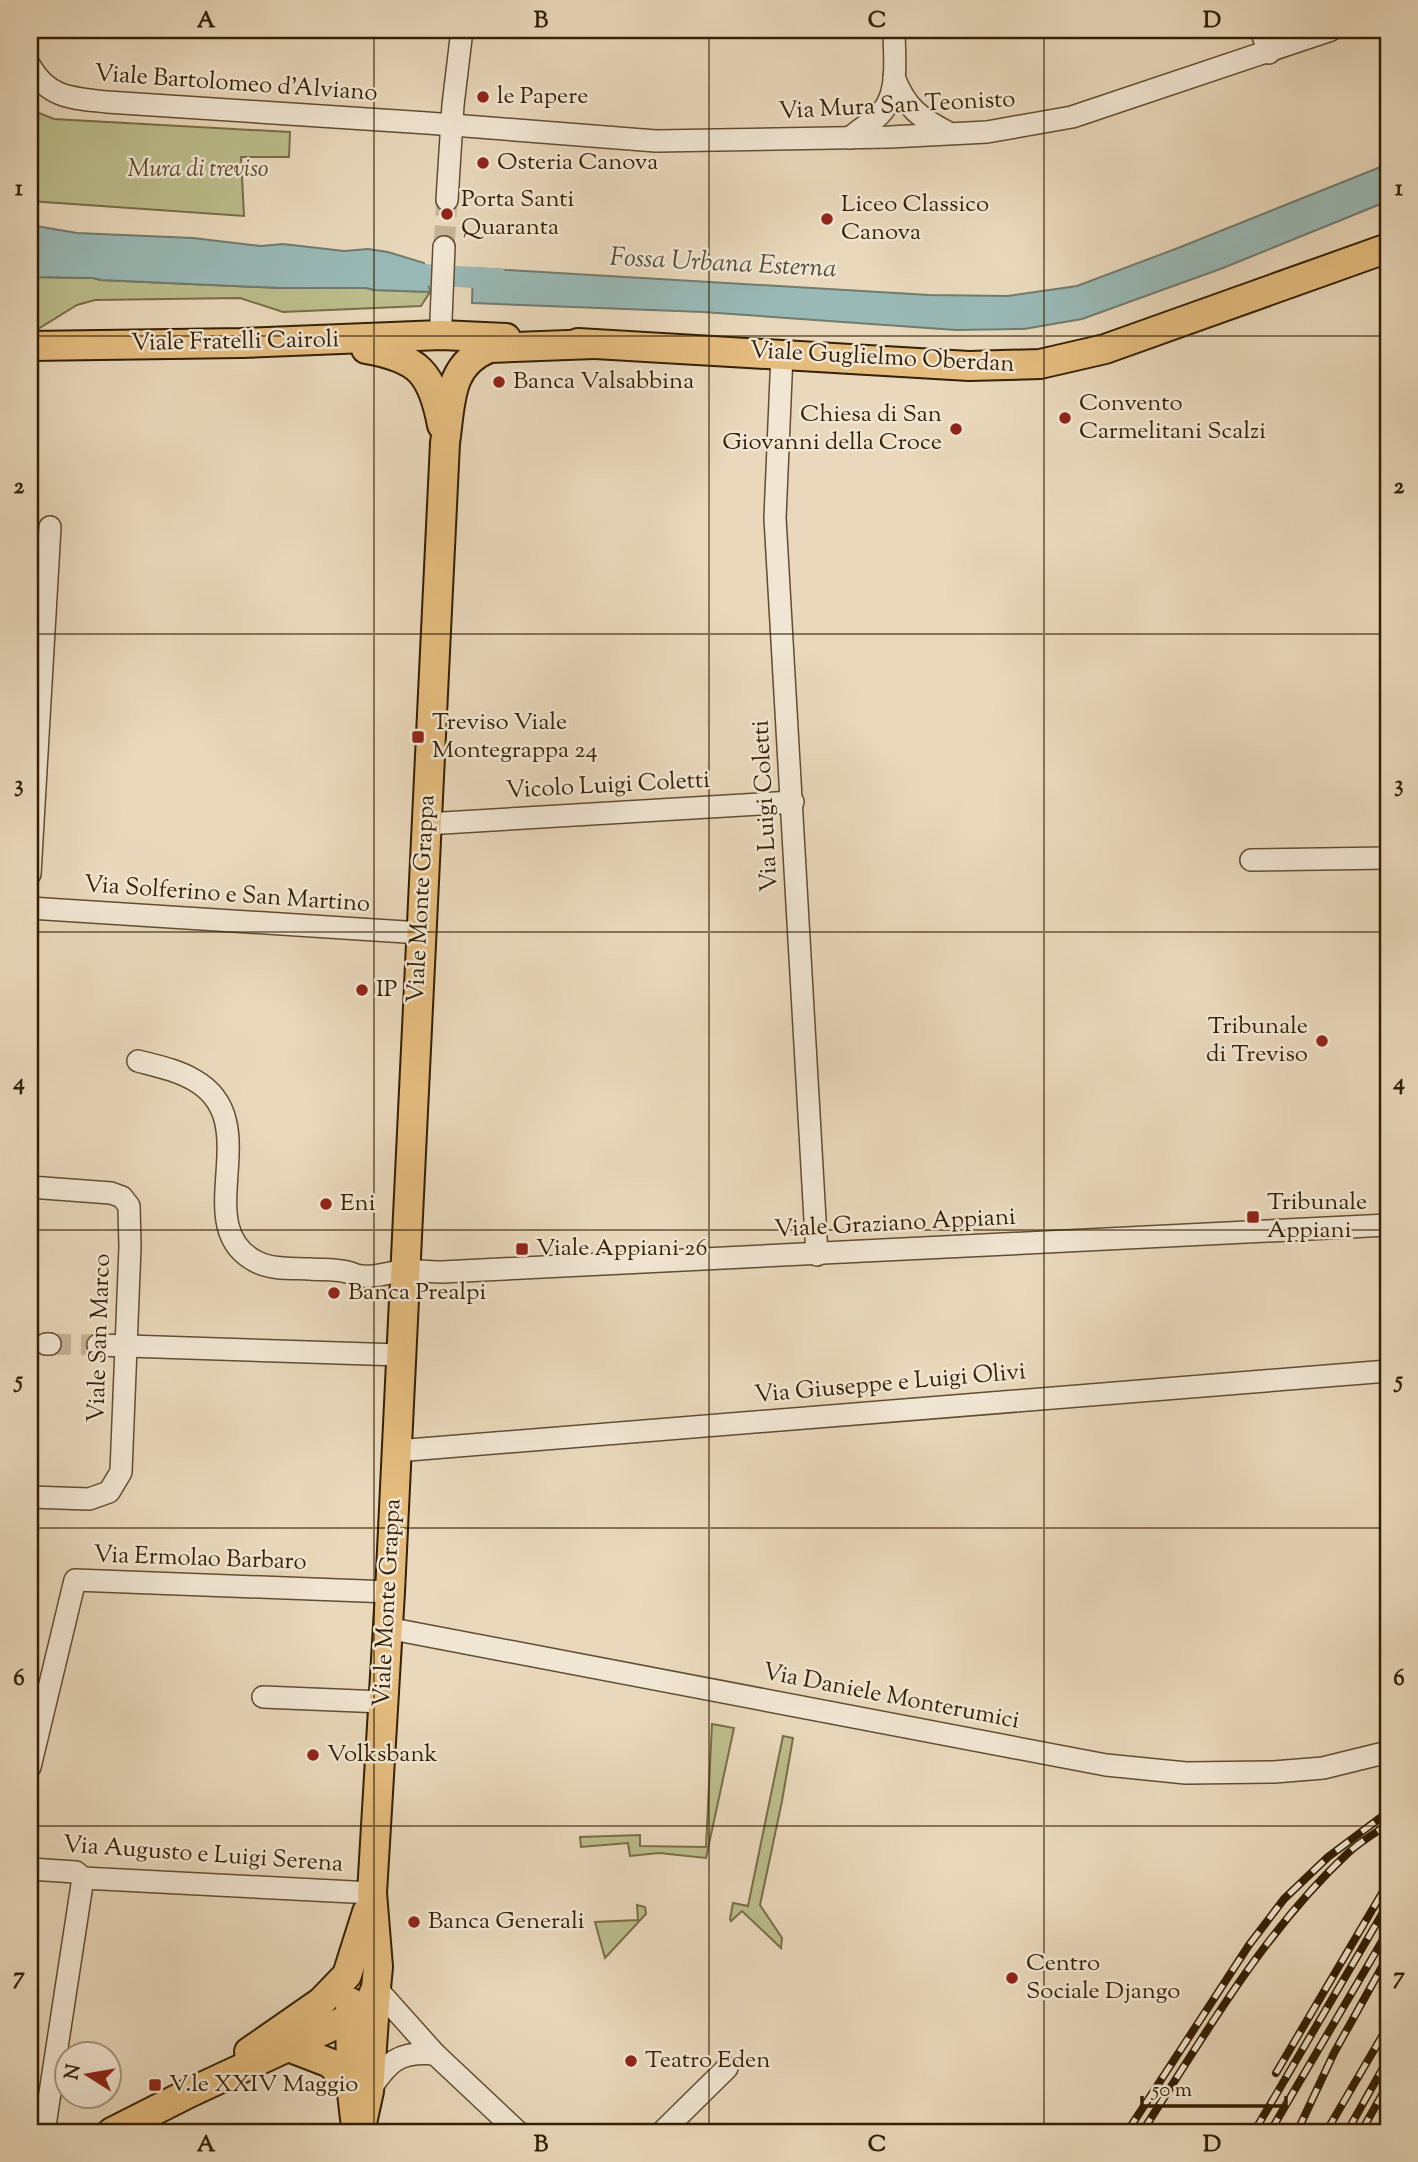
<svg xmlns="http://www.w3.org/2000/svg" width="1418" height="2162" viewBox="0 0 1418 2162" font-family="'Sorts Mill Goudy',serif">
<rect width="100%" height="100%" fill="#e9d8bb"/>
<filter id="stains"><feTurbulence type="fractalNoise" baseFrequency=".00286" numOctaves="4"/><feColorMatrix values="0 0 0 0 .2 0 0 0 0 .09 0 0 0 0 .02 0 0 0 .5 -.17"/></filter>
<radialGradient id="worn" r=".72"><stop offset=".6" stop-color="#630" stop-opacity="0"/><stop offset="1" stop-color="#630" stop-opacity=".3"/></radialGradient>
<g fill="#bcbd8c" stroke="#786e47" stroke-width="2">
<path d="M30,104L39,113L54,119L290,132L289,157H241L244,216L30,201Z"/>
<path d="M30,277L93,278L101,280L280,288H366L375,290L430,292L421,306L283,312L240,298L95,300L77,305L30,334Z"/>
<path d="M712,1724L734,1728L706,1858L659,1853L630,1856L628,1843L581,1847L580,1837L640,1835V1846L706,1847Z"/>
<path d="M783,1736L793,1738L782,1801L760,1905L782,1938L781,1948L742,1911L731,1921L730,1919L733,1903L748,1906Z"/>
<path d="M637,1905L645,1907L646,1914L605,1958L595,1922L638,1920Z"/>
</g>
<g fill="#99b9b6" stroke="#717b6e" stroke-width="2">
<path d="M1388,164V201L1223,268L1082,319L1024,329L956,330L703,312L472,303L473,268L929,295L1008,296L1077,286L1178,248Z"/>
<path d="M30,225L77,233L193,238L261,246L283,244L344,251L368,249L388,252L424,263L430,292L375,290L366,288H280L101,280L93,278L30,277Z"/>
</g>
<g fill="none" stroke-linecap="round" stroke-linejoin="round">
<path stroke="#99b9b6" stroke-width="21" d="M398,273L499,279"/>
<g stroke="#c5b396" stroke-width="21" stroke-dasharray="21 10" stroke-linecap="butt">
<path d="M444,247L447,200"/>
<path d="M50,1344L98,1345"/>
</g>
<g stroke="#614d30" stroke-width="24">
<g id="minor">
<path d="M1261,30L1269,53"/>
<path d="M30,66C49,99 73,98 107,102L427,123L656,141L890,137L987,132L1072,117L1331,30"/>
<path d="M894,77C906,108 920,118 949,133"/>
<path d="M850,138C858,130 868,125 876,118C901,97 894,59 894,30"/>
<path d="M447,200L453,105L462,30"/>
<path d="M441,320L444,247"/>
<path d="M782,354L775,518L817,1255"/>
<path d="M426,824L793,802"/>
<path d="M1251,860L1388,858"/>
<path d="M30,874L50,527"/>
<path d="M30,908L421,933"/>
<path d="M138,1061C157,1066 177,1070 194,1080C269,1122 186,1227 257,1262C273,1270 293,1268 310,1269C322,1270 335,1269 347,1272C352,1273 357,1276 362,1276C376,1278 391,1271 405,1271C417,1270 430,1272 442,1272L1388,1225"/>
<path d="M30,1187L111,1193L122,1197L129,1206L130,1247L121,1472L109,1492L89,1499L30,1497"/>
<path d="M46,1344H50"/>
<path d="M98,1345L400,1355"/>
<path d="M396,1451L1388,1371"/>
<path d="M387,1628L1106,1765L1186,1773L1274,1772L1323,1768L1388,1752"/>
<path d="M263,1697L383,1702"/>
<path d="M30,1767L75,1580L390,1592"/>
<path d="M30,1869L76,1872L83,1878L372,1893"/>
<path d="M376,1988L435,2054L518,2132"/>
<path d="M369,2091C388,2062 398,2051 435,2054"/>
<path d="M44,2132L83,1878"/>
<path d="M662,2132L727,2068"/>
</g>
</g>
<g stroke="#341f02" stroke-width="32">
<g id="major">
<path d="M578,343L969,366L1040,364L1105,349L1388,248"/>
<path d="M30,346L241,343L441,335L506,338"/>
<path d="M366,349C418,358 432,372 442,425"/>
<path d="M350,2002L351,2084L355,2119"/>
<path d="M291,2048L330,2063L351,2084"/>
<path d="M249,2052L321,2002L347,1975L367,1912"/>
<path d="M112,2132L189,2093L350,2018L363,2011L369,2004L376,1988L378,1967L372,1893L390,1592L445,443C451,405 447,364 490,348L594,344"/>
<path d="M360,2132L369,2091L376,1989"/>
</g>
</g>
<use href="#minor" stroke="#f1e6d3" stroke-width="21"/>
<use href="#major" stroke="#e4bc7e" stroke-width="28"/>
<g stroke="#341f02" stroke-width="8">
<g id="rail">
<path d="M1276,2073L1388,1883"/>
<path d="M1127,2132L1249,1945L1284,1899L1328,1857L1388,1812"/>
<path d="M1142,2132C1205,2035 1263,1932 1349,1852C1360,1842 1375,1833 1388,1824"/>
<path d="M1254,2132L1388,1904"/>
<path d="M1270,2132L1388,1931"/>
<path d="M1297,2132L1334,2053L1388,1956"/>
<path d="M1326,2132L1388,2026"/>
<path d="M1347,2132L1388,2059"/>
<path d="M1361,2132L1388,2084"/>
</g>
</g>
<use href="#rail" stroke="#f1e6d3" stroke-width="5" stroke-dasharray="16" stroke-linecap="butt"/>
</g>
<path fill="none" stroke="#341f02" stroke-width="2" stroke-opacity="0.55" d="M374,30V2132M709,30V2132M1044,30V2132M30,336H1388M30,634H1388M30,932H1388M30,1230H1388M30,1528H1388M30,1826H1388"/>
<g fill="#8f2418" stroke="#f1e6d3" stroke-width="2.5">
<circle cx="483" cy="97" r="7"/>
<circle cx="483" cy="163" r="7"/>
<circle cx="447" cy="214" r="7"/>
<circle cx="827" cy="219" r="7"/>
<circle cx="499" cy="382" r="7"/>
<circle cx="1065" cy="418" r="7"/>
<circle cx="956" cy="429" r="7"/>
<rect x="411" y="730" width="14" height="14" rx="3.5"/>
<circle cx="362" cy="990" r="7"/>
<circle cx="1322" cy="1041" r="7"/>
<circle cx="326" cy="1204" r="7"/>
<rect x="1246" y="1210" width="14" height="14" rx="3.5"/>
<rect x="515" y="1242" width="14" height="14" rx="3.5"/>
<circle cx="334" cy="1293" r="7"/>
<circle cx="313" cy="1755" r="7"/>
<circle cx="414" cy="1922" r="7"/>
<circle cx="1012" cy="1978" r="7"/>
<circle cx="631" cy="2061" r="7"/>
<rect x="148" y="2078" width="14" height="14" rx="3.5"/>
</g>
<g text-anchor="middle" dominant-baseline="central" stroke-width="5" stroke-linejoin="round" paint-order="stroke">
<g font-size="24" fill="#341f02" stroke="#f1e6d3">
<text transform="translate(236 84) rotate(4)">Viale Bartolomeo d'Alviano</text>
<text transform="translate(897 106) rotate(-3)">Via Mura San Teonisto</text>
<text transform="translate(235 342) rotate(-1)">Viale Fratelli Cairoli</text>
<text transform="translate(882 358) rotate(3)">Viale Guglielmo Oberdan</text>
<text transform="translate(608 786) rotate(-3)">Vicolo Luigi Coletti</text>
<text transform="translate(766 806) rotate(-93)">Via Luigi Coletti</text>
<text transform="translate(227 895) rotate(4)">Via Solferino e San Martino</text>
<text transform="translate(422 899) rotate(-87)">Viale Monte Grappa</text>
<text transform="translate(895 1224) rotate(-3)">Viale Graziano Appiani</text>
<text transform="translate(100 1338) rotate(-88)">Viale San Marco</text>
<text transform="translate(890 1384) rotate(-5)">Via Giuseppe e Luigi Olivi</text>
<text transform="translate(200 1559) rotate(2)">Via Ermolao Barbaro</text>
<text transform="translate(388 1603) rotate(-87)">Viale Monte Grappa</text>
<text transform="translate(891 1697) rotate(11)">Via Daniele Monterumici</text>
<text transform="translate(203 1855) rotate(4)">Via Augusto e Luigi Serena</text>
</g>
<g font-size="24" fill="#341f02" stroke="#f1e6d3" text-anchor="start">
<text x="497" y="97">le Papere</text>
<text x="497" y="163">Osteria Canova</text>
<text x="461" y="200">Porta Santi<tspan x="461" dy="28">Quaranta</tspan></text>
<text x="841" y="205">Liceo Classico<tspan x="841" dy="28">Canova</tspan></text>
<text x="513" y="382">Banca Valsabbina</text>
<text x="1079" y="404">Convento<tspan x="1079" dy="28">Carmelitani Scalzi</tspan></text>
<text x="942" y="415" text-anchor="end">Chiesa di San<tspan x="942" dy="28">Giovanni della Croce</tspan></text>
<text x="432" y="723">Treviso Viale<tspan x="432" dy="28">Montegrappa 24</tspan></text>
<text x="376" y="990">IP</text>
<text x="1308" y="1027" text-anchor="end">Tribunale<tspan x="1308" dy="28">di Treviso</tspan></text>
<text x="1267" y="1203">Tribunale<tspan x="1267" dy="28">Appiani</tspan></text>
<text x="340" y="1204">Eni</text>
<text x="536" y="1249">Viale Appiani 26</text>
<text x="348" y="1293">Banca Prealpi</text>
<text x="327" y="1755">Volksbank</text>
<text x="428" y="1922">Banca Generali</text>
<text x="1026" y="1964">Centro<tspan x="1026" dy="28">Sociale Django</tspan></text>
<text x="645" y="2061">Teatro Eden</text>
<text x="169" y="2085">V.le XXIV Maggio</text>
</g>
<g font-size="24" font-style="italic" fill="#5d4e2b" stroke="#f1e6d3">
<text x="198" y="170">Mura di treviso</text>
</g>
<g font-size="26" font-style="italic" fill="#524d38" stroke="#f1e6d3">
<text transform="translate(723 264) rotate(3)">Fossa Urbana Esterna</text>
</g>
</g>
<rect width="1418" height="2162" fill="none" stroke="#e9d8bb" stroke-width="77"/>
<g transform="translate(88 2075) rotate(281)"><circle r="33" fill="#f1e6d3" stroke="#a5967f" stroke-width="2"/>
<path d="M0-5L12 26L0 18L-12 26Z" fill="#8f2418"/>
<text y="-10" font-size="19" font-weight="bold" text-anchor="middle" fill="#341f02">N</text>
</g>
<path d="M1142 2096v10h144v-10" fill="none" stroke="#341f02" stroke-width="3.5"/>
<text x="1152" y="2096" font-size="21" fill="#341f02" stroke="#f1e6d3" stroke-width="5" paint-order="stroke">50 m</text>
<rect x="38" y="38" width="1342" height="2086" fill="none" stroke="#341f02" stroke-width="2.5"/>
<g font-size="23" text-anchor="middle" font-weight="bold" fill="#341f02">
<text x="206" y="27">A</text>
<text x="541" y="27">B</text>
<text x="877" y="27">C</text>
<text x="1212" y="27">D</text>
<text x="19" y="195">1</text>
<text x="1399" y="195">1</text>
<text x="19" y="493">2</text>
<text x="1399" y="493">2</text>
<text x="19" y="791">3</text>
<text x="1399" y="791">3</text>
<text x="19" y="1089">4</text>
<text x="1399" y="1089">4</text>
<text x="19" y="1387">5</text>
<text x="1399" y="1387">5</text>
<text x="19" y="1685">6</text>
<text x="1399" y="1685">6</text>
<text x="19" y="1983">7</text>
<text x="1399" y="1983">7</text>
<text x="206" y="2151">A</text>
<text x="541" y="2151">B</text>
<text x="877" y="2151">C</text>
<text x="1212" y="2151">D</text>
</g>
<rect width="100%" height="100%" filter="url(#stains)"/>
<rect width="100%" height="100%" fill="url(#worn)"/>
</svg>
